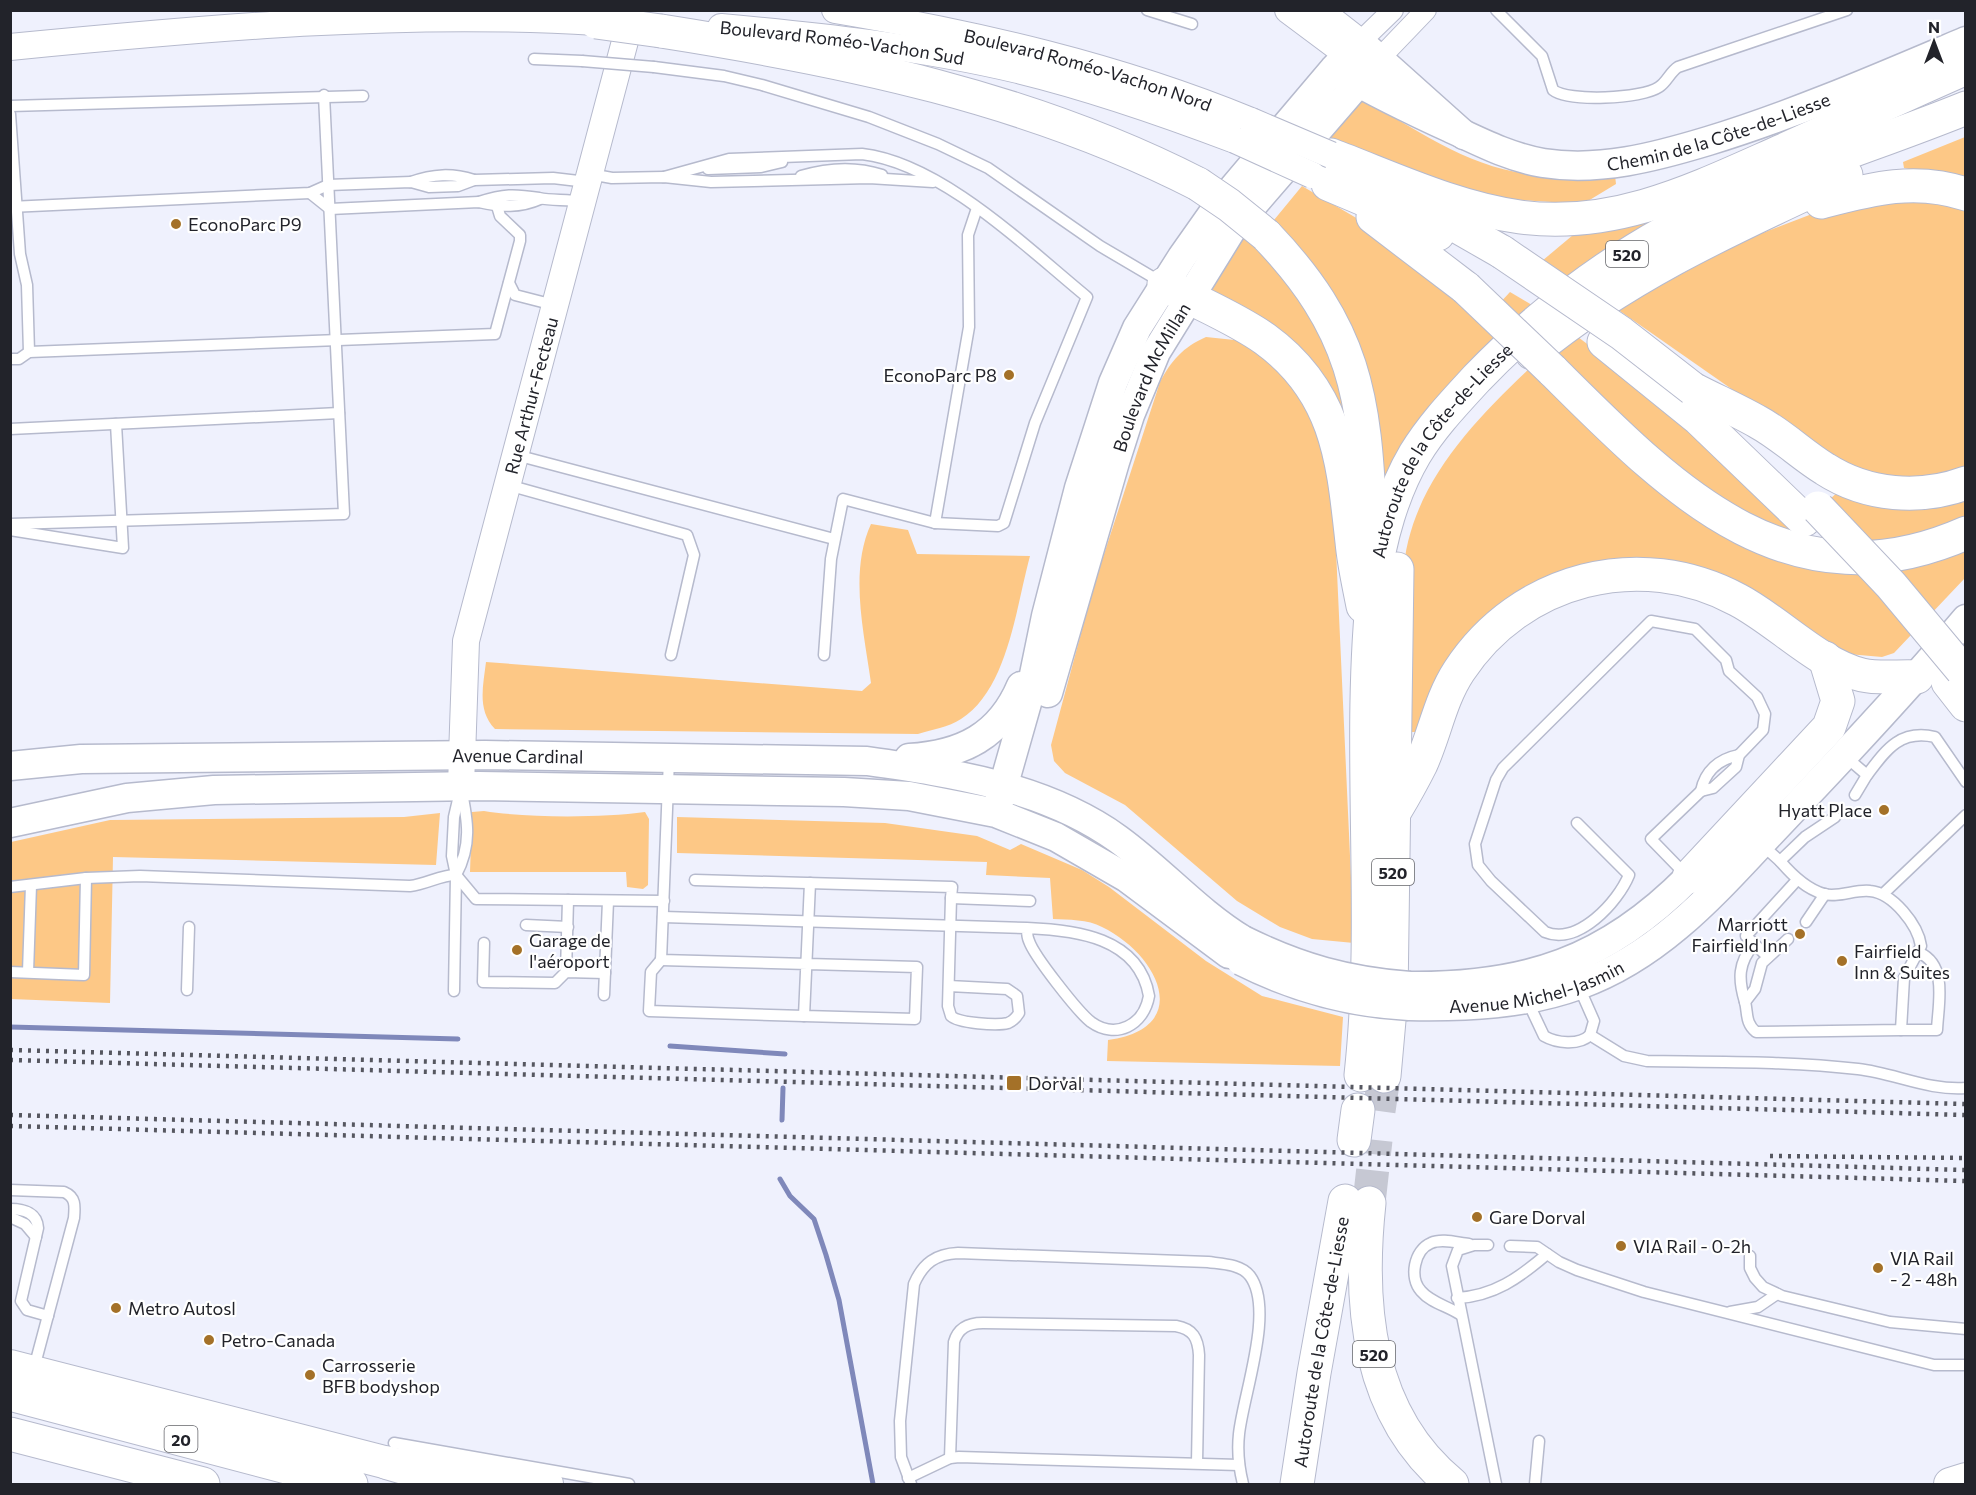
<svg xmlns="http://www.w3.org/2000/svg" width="1976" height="1495" viewBox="0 0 1976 1495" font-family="Commissioner,sans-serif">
<rect width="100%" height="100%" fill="#eff1fd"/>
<g fill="#fdc886">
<path d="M1361,99C1414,127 1469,169 1532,174C1559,177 1587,175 1615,175L1616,184L1583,204L1505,199L1418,174L1324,136Z"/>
<path d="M1965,137V181L1904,168L1903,162Z"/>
<path d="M1302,186L1375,229L1504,336L1385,493L1303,255L1274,220Z"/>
<path d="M1876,197L1965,204V473L1946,479L1866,478L1743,397L1617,309L1744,240L1812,214Z"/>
<path d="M1668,214L1573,280L1542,261L1579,230Z"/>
<path d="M1241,228L1275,262L1332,350L1357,441L1211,288Z"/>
<path d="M1510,292L1537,308L1519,325L1498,305Z"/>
<path d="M1574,334L1619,368L1812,545L1727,512L1546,353Z"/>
<path d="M1206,337L1244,341L1266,357L1309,405L1327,462L1336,550L1354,943L1312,939L1280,927L1237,901L1125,805L1065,773L1054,761L1051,745L1094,585L1160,382C1171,361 1183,347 1206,337Z"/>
<path d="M1532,366L1762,549L1965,542V578L1894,653L1882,657L1848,654L1756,599L1578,568L1416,732H1407C1406,680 1400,627 1403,576C1408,488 1472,423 1532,366Z"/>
<path d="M1841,489L1965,494V522L1873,549L1828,501Z"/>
<path d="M871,524L908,530L917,554L1030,556C1016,607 1008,689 961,719C949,727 931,730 918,734L495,729C477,710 483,687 486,662L862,691L871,683C864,632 849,572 871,524Z"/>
<path d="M484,811C527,818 601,818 645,812L649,819L648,885L643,889L627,887L626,872H470L472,812Z"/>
<path d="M440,813L436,865L113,857L110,1003L11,999V842L110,820L404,817Z"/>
<path d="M677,817L885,823L977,836L1010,850L1021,844L1082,870L1109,887L1206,961L1262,996L1343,1017L1340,1066L1107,1061L1108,1040C1195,1028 1158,954 1102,927C1088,919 1068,920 1053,919L1050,878L986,875L987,862L677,853Z"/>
</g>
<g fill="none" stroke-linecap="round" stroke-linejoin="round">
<g stroke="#7f88ba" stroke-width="5">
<path d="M10,1027L458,1039"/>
<path d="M670,1046L785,1054"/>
<path d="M782,1120L783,1088"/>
<path d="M780,1179L790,1196L814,1219L826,1255L839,1300L873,1484"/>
</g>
<g stroke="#c6c8d3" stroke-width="33" stroke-dasharray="33 16" stroke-linecap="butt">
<path d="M1379,1111L1384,1076"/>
<path d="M1369,1203L1376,1140"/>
</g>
<g stroke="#b6bacd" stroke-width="13">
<g id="service">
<path d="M1147,10L1192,24"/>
<path d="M1496,10L1542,56L1553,90C1568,102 1642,99 1659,87C1667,82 1670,72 1678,67L1847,10"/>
<path d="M534,59L582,61"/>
<path d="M654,67L724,76L762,85L869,117L938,144L988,168L1100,246L1161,282"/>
<path d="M10,106L363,96"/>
<path d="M10,114L20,254L27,285L29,352"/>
<path d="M708,169L761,167L782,162"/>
<path d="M590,174L612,178L664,177L711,182L869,178L933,182"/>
<path d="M801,176C828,168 855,166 882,175"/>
<path d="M664,177L729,159L862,154C941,163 1027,248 1087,297L1035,423L1004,523L998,526L935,523L843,499L831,559L824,655"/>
<path d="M411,182C433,174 452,173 474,180"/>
<path d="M310,193L330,209L479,202C501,207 520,208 540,199"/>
<path d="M479,202C504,194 514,194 539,198C553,201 567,199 581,202"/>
<path d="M10,207L310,193L328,185L411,182L429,187L458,186L474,180L553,178L587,182"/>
<path d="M509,283L515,295L554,305"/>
<path d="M10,359H19L29,352L495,334L520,241V235L500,216L497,206"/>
<path d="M10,429L339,413"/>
<path d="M516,455L834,539"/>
<path d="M508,485L687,535L694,555L671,655"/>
<path d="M935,523L969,327L968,235L977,208"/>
<path d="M10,524L344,514L324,95"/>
<path d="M10,530L123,548L116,424"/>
<path d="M1846,757L1867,775L1855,795"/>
<path d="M669,759L661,960L917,967L915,1019L804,1016C806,972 808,927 810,883"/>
<path d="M1867,775C1886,750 1900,729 1935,737L1966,782"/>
<path d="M1701,791C1705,771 1719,759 1739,755"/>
<path d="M1577,823L1629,875C1618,902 1578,946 1545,932L1491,881L1478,865L1475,844L1496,780L1503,768L1651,621L1695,629L1726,660L1729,671L1757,697L1765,714L1763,730L1739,755L1736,767L1713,788L1701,791L1651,839L1685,874"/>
<path d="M1761,844L1780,861L1805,837L1835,817"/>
<path d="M456,875C472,845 468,821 461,788"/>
<path d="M695,880L952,887L951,898L1030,901"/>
<path d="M10,887L86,878L140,876L410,886C427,884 440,875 456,875L476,899L664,901"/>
<path d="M1883,894L1966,815"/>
<path d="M663,917L1027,928C1075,930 1139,937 1149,996C1144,1025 1116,1040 1091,1022C1078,1012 1034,956 1029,941C1027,937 1027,932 1027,928"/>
<path d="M1806,922L1825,894"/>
<path d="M526,925L568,927"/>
<path d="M484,943L483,982L555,983L566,972L605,973"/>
<path d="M1754,944C1738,963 1738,979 1745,1002C1748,1013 1745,1023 1756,1032L1901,1030L1904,978L1921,946C1918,925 1893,893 1870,891C1856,889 1838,898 1824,894C1806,889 1792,875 1780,861"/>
<path d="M1768,957L1746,936L1797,880"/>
<path d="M661,960L651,972L649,1011L804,1016"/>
<path d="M10,972L84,975L86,878"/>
<path d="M28,972L31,885"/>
<path d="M566,972L568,900"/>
<path d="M949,986L1007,989L1017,996L1019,1013C1016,1018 1013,1021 1008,1023C997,1026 958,1023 951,1016L948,1006L951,898"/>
<path d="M187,990L189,927"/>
<path d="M454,991L456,875L452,856L454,817L461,787"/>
<path d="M604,995L608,901"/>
<path d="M1527,1000L1544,1036C1556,1043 1579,1046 1590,1035L1594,1021L1579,987"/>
<path d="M1745,1002L1755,989L1762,963L1788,939"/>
<path d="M1901,1030H1937C1938,1005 1948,966 1920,953"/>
<path d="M1590,1035L1624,1056L1647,1061C1717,1062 1789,1061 1858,1069C1894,1073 1929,1091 1966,1088"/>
<path d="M10,1190L64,1192C76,1197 75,1206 74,1218L34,1368"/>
<path d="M10,1209C24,1209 37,1213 38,1228L21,1301L27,1310L48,1316"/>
<path d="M10,1217L25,1224L36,1237"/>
<path d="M1488,1245H1474L1458,1250L1452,1266L1496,1484"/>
<path d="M1510,1246L1537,1247L1559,1262L1577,1270L1644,1292L1934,1365H1966"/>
<path d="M1750,1256V1268L1755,1278L1763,1287L1782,1296L1890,1322L1966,1329"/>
<path d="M1457,1298C1494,1296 1519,1278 1547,1254"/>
<path d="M1730,1312L1758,1307L1777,1294"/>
<path d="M1461,1315C1448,1306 1431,1303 1421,1291C1409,1278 1414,1250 1431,1243C1442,1238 1458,1243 1469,1244"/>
<path d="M394,1443L629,1484"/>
<path d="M950,1458L954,1342C958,1328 968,1323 983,1323L1176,1326C1193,1329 1198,1338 1199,1355L1197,1463"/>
<path d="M908,1478L950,1458L959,1457L1239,1465"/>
<path d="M911,1484L901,1457L900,1421L914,1284C923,1263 936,1254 958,1253L1208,1262C1222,1264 1241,1264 1250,1276C1275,1310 1243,1395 1239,1434C1237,1452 1239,1468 1243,1484"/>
<path d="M1535,1484L1539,1441"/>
</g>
</g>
<g stroke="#b6bacd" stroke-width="22">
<g id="minor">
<path d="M1360,42L1393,10"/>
<path d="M1379,59L1426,10"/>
</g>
</g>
<g stroke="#b6bacd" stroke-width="28">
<g id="tertiary">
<path id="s1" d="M835,10C977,34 1117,66 1251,121"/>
<path d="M1288,10L1363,66"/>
<path d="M1319,10L1360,42"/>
<path id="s2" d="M721,27C820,36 921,47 1018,70C1092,88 1164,113 1235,140"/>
<path d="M10,47C205,28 400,10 596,22"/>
<path id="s3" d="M461,786L466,641L633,11"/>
</g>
</g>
<g stroke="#b6bacd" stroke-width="31">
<g id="secondary">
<path id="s4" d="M1341,73C1376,93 1413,111 1450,128C1480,142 1509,157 1543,163C1599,172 1655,157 1708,141C1796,114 1881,77 1966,41"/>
<path id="s5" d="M1048,693L1115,462L1130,415L1156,352L1232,229L1379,59"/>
<path d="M909,758C962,755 1000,736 1021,686"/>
<path id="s6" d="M10,766L81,759L485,755L867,761C953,773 1046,787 1118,839C1162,871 1197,912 1243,940"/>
<path d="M998,805L1031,689L1046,616L1079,488L1113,383L1137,328L1182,257L1218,206L1334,69L1360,42L1464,135"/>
<path d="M10,823L127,798L214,790L479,786L844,792L909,796L996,813L1056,837L1127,878L1229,954"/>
<path d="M1410,986C1526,987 1606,961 1689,877"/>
<path id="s7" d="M1409,1006C1467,1007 1524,1005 1579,985C1665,954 1721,885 1782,821C1845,755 1907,689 1966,619"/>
</g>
</g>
<g stroke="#b6bacd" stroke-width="34">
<g id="primary">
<path d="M10,1366L388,1463L547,1484"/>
<path d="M1950,1484L1966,1479"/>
</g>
</g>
<g stroke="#b6bacd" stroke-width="35">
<g id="motorway">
<path d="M661,31C846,60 1030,98 1198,184"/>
<path d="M1331,155C1392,178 1455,208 1520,217C1616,230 1698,188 1784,150C1844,123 1905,95 1966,68"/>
<path d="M1328,184L1415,221L1438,234"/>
<path d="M1821,202C1871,189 1915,177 1966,194"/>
<path d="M1420,205L1502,252"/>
<path d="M1373,217L1466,288"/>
<path d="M1266,235C1355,328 1365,396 1370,520"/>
<path d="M1164,284C1197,303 1234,317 1265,339C1338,392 1343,461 1352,542C1354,564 1359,585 1363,606"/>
<path d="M1604,342L1699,419L1804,520"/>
<path d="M1532,353C1626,275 1736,226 1846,175"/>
<path d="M1552,370C1669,486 1787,612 1966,533"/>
<path d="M1693,389C1714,400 1737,410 1758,422C1782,435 1802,455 1825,469C1867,496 1920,500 1966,483"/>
<path d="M1948,682L1966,705"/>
<path d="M1395,811C1404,796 1413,780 1421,764C1435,733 1440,700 1459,671C1520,578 1640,547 1738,600C1778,621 1819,665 1862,675C1879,679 1899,676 1917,677"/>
<path d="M1689,877L1829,727L1838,701L1825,658"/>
<path id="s8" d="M1361,1075C1379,911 1356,746 1374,583C1379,540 1393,491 1415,454C1432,426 1455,402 1477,378C1551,301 1638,240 1736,197C1811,163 1890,139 1966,108"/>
<path d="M1384,1076L1391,998L1397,569"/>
<path d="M1354,1140L1358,1110"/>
<path d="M1369,1203C1358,1305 1367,1415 1452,1484"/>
<path d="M10,1394L351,1484"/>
<path d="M10,1434L203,1484"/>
<path d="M388,1463L461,1484"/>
<path id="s9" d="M1297,1484L1314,1373L1345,1201"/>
</g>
</g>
<use href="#service" stroke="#fff" stroke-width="10"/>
<use href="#minor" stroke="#fff" stroke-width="20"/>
<use href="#tertiary" stroke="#fff" stroke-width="26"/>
<use href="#secondary" stroke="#fff" stroke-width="28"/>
<use href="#primary" stroke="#fff" stroke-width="32"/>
<use href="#motorway" stroke="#fff" stroke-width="33"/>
<g stroke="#565760" stroke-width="4.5" stroke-dasharray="3 6" stroke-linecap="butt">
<path d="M10,1050L1966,1104"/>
<path d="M10,1060L1966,1115"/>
<path d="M10,1115L1966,1170"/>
<path d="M10,1126L1966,1181"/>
<path d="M1770,1156L1966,1158"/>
</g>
<g stroke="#b6bacd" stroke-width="13" stroke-linecap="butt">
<path id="service-bridge" d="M582,61L654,67"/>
</g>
<g stroke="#b6bacd" stroke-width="28" stroke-linecap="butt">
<g id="tertiary-bridge">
<path d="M1251,121L1331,155"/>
<path d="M1235,140L1312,175"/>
</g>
</g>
<g stroke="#b6bacd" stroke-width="31" stroke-linecap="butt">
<g id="secondary-bridge">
<path d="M1243,940C1300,968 1347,981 1410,986"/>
<path d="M1241,961C1295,988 1349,1003 1409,1006"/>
</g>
</g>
<g stroke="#b6bacd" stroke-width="35" stroke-linecap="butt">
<g id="motorway-bridge">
<path d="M596,22L661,31"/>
<path d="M1198,184L1229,205L1266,235"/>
<path d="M1502,252L1621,333L1693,389"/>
<path d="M1466,288L1552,370"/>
<path d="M1818,508L1891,585L1962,670"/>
</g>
</g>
<use href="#service-bridge" stroke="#fff" stroke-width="10"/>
<use href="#tertiary-bridge" stroke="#fff" stroke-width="26"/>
<use href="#secondary-bridge" stroke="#fff" stroke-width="28"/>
<use href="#motorway-bridge" stroke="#fff" stroke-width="33"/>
</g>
<g fill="#a47128" stroke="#fff" stroke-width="2">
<circle cx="176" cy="224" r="6"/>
<circle cx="1009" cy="375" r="6"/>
<circle cx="1884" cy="810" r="6"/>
<circle cx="1800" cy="934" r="6"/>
<circle cx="517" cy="950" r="6"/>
<circle cx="1842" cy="961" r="6"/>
<rect x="1006" y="1075" width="16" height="16" rx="3"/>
<circle cx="1477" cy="1217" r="6"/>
<circle cx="1621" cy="1246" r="6"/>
<circle cx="1878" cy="1268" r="6"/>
<circle cx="116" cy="1308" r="6"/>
<circle cx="209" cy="1340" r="6"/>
<circle cx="310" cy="1375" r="6"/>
</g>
<g text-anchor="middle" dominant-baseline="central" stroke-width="4.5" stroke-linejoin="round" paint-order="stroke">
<g fill="#fff" stroke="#64656a" stroke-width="1.5">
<rect x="1606" y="241" width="42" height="26" rx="4.5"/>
<rect x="1372" y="859" width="42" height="26" rx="4.5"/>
<rect x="1353" y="1341" width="42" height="26" rx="4.5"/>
<rect x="164.5" y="1426" width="33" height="26" rx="4.5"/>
</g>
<g font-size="16" font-weight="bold" fill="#22232a">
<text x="1627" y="254">520</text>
<text x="1393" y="872">520</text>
<text x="1374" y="1354">520</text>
<text x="181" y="1439">20</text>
</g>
<g font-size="18" fill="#22232a" stroke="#fff">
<text stroke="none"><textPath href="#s2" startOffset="122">Boulevard Roméo-Vachon Sud</textPath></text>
<text stroke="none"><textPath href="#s1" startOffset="260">Boulevard Roméo-Vachon Nord</textPath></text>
<text stroke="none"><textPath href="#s4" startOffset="402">Chemin de la Côte-de-Liesse</textPath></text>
<text stroke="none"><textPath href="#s5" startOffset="333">Boulevard McMillan</textPath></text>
<text stroke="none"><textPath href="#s3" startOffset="399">Rue Arthur-Fecteau</textPath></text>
<text stroke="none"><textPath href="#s8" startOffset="645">Autoroute de la Côte-de-Liesse</textPath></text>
<text stroke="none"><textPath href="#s6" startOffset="508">Avenue Cardinal</textPath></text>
<text stroke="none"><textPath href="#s7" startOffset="130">Avenue Michel-Jasmin</textPath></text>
<text stroke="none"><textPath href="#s9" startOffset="144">Autoroute de la Côte-de-Liesse</textPath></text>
</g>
<g font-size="18" fill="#22232a" stroke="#fff" text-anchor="start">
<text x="188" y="224">EconoParc P9</text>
<text x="997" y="375" text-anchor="end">EconoParc P8</text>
<text x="1872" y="810" text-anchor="end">Hyatt Place</text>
<text x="1788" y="924" text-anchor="end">Marriott<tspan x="1788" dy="21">Fairfield Inn</tspan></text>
<text x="529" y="940">Garage de<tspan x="529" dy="21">l'aéroport</tspan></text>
<text x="1854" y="951">Fairfield<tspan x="1854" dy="21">Inn &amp; Suites</tspan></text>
<text x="1028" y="1083">Dorval</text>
<text x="1489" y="1217">Gare Dorval</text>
<text x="1633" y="1246">VIA Rail - 0-2h</text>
<text x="1890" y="1258">VIA Rail<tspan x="1890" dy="21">- 2 - 48h</tspan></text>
<text x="128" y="1308">Metro Autosl</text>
<text x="221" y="1340">Petro-Canada</text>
<text x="322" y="1365">Carrosserie<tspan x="322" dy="21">BFB bodyshop</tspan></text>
</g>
</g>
<rect width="1976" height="1495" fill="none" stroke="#22232a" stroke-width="24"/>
<g transform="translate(1934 42)" stroke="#ffffff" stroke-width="4.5" paint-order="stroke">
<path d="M0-4.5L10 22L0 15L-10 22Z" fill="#22232a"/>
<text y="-9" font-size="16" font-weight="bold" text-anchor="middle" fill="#22232a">N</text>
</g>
</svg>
